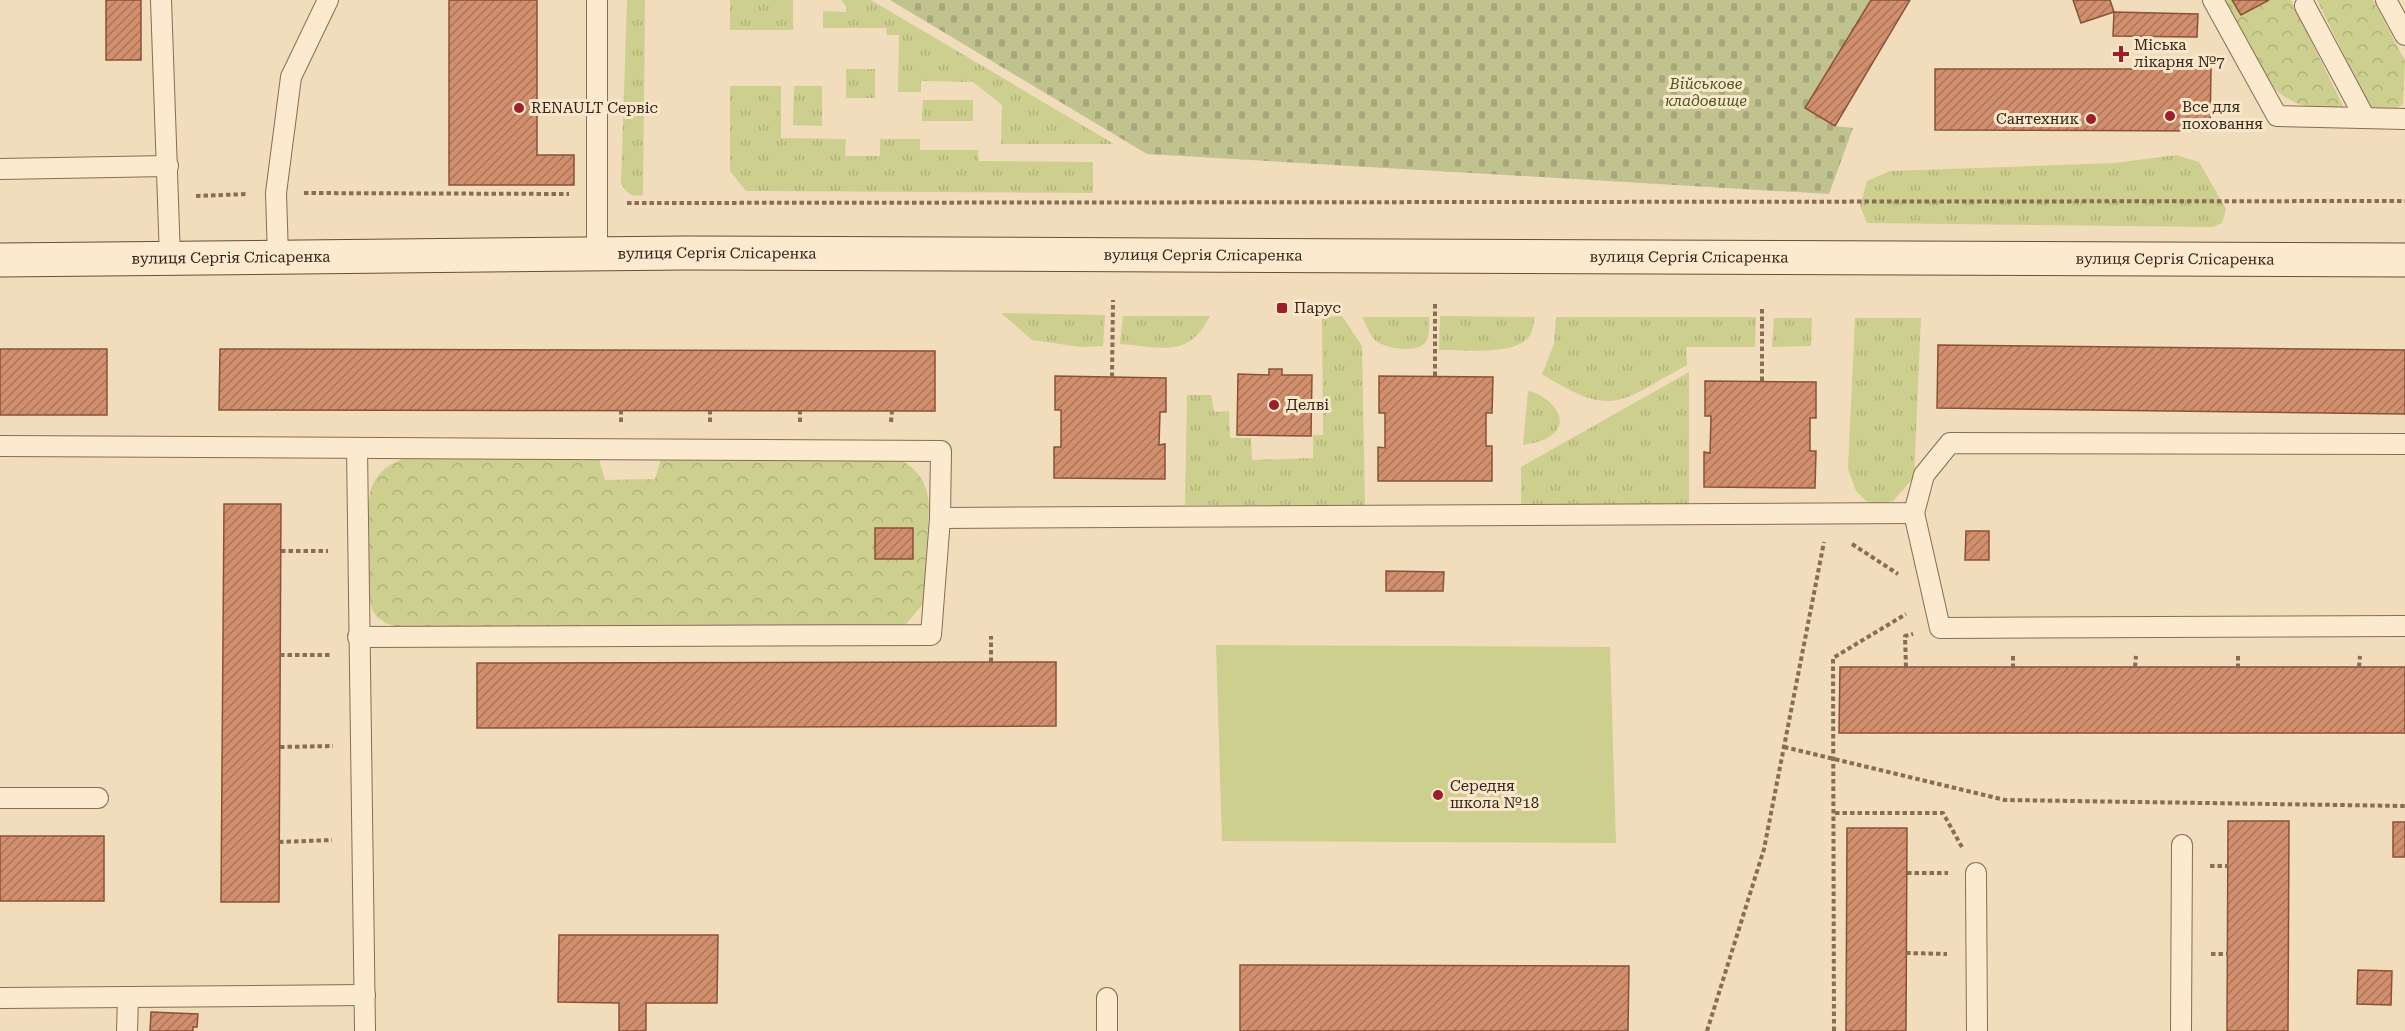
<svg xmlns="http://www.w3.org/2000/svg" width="2405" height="1031" viewBox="0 0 2405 1031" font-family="'Roboto Serif',serif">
<defs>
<pattern id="grass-tufts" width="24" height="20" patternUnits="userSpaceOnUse" patternTransform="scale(1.5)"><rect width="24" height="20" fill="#cdcf8e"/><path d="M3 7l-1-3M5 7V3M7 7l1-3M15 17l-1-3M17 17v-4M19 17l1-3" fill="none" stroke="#b1b27a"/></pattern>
<pattern id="forest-crowns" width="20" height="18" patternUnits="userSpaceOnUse" patternTransform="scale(1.5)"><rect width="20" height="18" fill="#cdcf8e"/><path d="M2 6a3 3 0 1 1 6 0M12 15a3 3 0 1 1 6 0" fill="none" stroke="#b1b27a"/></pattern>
<pattern id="cemetery-stones" width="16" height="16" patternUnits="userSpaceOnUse" patternTransform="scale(1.5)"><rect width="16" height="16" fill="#c1c38f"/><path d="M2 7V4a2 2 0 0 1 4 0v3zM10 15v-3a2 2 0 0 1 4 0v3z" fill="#a6a77b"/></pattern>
<pattern id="building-hatch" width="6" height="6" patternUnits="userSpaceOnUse" patternTransform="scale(1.5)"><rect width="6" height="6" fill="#d28f6d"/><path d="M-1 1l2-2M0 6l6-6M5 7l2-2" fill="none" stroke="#ab7559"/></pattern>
</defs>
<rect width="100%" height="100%" fill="#f1dcbb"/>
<g fill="url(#grass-tufts)">
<path d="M627,0H645L643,195C631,197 628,194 621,184Z"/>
<rect x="730" y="0" width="63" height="30"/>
<path d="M841,0H871L1114,144H1001L1002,105L973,82L921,81V92H898L899,35H887L886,28H823V11L846,12V6Z"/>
<rect x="846" y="69" width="29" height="29"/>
<path d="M730,86H781V138L846,139L845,156H880V139H920V150H978L979,161L1093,162V193L746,191L730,171Z"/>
<path d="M794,86H822V126L793,125Z"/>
<path d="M923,100H973V121H922Z"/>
<path d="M2176,155L2199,162L2226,209L2222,223L2213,227L1867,223L1860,206L1867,181L1890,171L2115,163Z"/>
<path d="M1001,313L1105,315L1103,346L1081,347L1032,340Z"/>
<path d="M1123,316H1210C1188,359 1162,347 1120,344Z"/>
<path d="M1342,316L1362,346L1365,505H1185L1187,395H1211L1214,412L1229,411L1230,438H1251L1252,460L1313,458V435H1323L1322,317Z"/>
<path d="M1440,316L1535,317C1533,325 1533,333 1527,339C1511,355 1461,350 1439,350Z"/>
<path d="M1362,317H1429C1429,324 1430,334 1427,340C1421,355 1381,349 1373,338C1368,332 1366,323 1362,317Z"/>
<path d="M1556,317H1756L1755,347H1686L1687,365C1619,402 1614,419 1542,374L1554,344Z"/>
<path d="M1774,318H1812L1811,346L1772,347Z"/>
<path d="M1855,318H1921L1914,477L1893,501L1878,504L1866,501L1856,491L1848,469Z"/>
<path d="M1689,372V506H1521V467Z"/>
<path d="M1528,391C1544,393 1571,416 1555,432C1547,441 1534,443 1523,445Z"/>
</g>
<g fill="url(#forest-crowns)">
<path d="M2220,0H2232L2241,15L2269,0H2291L2346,112C2311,109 2289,107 2265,79Z"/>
<path d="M2317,0H2373L2405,61L2403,104L2394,110L2372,112Z"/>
<path d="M402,459H599L605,480L655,479L661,459L903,461C921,473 927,484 929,505L924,603L906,624L897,628H400C390,625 378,621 373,611C366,596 365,501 372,486C379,471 388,465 402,459Z"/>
</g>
<path fill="url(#cemetery-stones)" d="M890,0H1871L1805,108L1834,126L1853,128L1829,194L1147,154Z"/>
<path fill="#cdcf8e" d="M1216,645L1610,647L1616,843L1222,841Z"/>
<g fill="url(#building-hatch)" stroke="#8a5238" stroke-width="1.5">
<rect x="106" y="0" width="35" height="60"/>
<path d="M449,0H537V155H574V185H449Z"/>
<path d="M1871,0H1910L1835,126L1805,108Z"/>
<path d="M2073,0H2110L2114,12L2081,23Z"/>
<path d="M2232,0H2269L2241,15Z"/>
<path d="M2114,12L2198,14L2197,37L2113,36Z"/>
<path d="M1935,69H2211L2210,131L1935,130Z"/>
<path d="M1938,345L2405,350V414L1937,408Z"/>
<rect x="0" y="349" width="107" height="66"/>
<path d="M220,349L935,351V411L219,410Z"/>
<path d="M1269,369H1282V375H1312L1311,436L1237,435L1238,374L1269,375Z"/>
<path d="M1055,376L1166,378V412H1160L1159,445L1165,444V479L1054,478V447H1061V410H1055Z"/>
<path d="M1379,376L1493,377L1492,413H1486V446H1492V481H1378V447L1385,448V413H1379Z"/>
<path d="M1705,381L1816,382V418H1810V451H1816L1815,488L1704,487V452L1710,453L1711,416H1705Z"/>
<path d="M224,504H281L279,902H221Z"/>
<rect x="875" y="528" width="38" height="31"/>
<path d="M1966,531H1989V560H1965Z"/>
<path d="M1386,571L1444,572L1443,591H1386Z"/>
<path d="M1056,662V726L477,728V663Z"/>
<path d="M1840,667H2405V733H1839Z"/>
<path d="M2228,821H2289L2288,1031H2227Z"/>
<rect x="2393" y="822" width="12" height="35"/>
<path d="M1847,828H1907L1906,1031H1846Z"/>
<rect x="0" y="836" width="104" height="65"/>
<path d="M559,935H718L717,1003H646V1031H619V1003L558,1002Z"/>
<path d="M1240,965L1629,966L1628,1031H1240Z"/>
<path d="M2358,970L2392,971L2391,1005L2357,1004Z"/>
<path d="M151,1012L198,1014L197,1027H193V1031H150Z"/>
</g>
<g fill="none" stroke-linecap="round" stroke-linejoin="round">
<g stroke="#896c54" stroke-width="22">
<g id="lane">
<path d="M161,0L170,258"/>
<path d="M597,0V253"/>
<path d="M2213,0L2277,116L2405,119"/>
<path d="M2386,0L2405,35"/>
<path d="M2305,6L2365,118"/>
<path d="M0,169L168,166"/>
<path d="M278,257L276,193L291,77L328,0"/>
<path d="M0,446L941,451L940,518L1914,513L1924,475L1950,443L2405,444"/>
<path d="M357,448L365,1031"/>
<path d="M1914,513L1940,628L2405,626"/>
<path d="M358,637L931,635L940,518"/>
<path d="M0,798H98"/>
<path d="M1976,873L1977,1031"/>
<path d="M0,998L365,995"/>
<path d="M127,1031L128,997"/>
<path d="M1107,1031V998"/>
<path d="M2181,1031L2182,845"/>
</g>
</g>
<g stroke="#6a4d37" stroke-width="35">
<g id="secondary">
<path id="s1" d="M0,260L686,253L2405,260"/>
</g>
</g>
<g stroke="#896c54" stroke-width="4" stroke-dasharray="4.5 3" stroke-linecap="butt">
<path d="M304,193L569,194"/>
<path d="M196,196L248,194"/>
<path d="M627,203L2405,201"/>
<path d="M1435,376V301"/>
<path d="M1112,377L1113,300"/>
<path d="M1762,381V307"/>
<path d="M621,422V410"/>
<path d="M710,422V411"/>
<path d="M800,422V411"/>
<path d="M891,422L892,411"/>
<path d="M1852,544L1898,574"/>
<path d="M281,551H328"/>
<path d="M280,655H330"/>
<path d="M2013,656V667"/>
<path d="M2238,656V667"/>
<path d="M991,662V636"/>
<path d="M1906,667L1905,636L1913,634"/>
<path d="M2135,667L2136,656"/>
<path d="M2359,667L2360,656"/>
<path d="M280,747L333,746"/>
<path d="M1784,747L2005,800L2405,806"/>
<path d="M1835,813H1943L1963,849"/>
<path d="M279,842L332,840"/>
<path d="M2210,866H2228"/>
<path d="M1907,873H1948"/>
<path d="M1906,953L1947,954"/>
<path d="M2211,954H2228"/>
<path d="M1707,1031L1764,849L1824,542"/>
<path d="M1834,1031L1833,658L1906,614"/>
</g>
<use href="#lane" stroke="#fbeace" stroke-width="20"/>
<use href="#secondary" stroke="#fbeace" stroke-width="33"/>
</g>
<g fill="#9c1f2a" stroke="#f8e7cb" stroke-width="2">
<path d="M2118 45h6v6h6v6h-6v6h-6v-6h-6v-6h6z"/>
<circle cx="519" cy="108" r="6"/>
<circle cx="2170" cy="116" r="6"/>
<circle cx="2091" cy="119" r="6"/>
<rect x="1276" y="302" width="12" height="12" rx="3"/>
<circle cx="1274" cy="405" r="6"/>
<circle cx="1438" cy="795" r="6"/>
</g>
<g text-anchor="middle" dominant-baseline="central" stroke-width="6" stroke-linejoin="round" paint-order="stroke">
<g font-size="15" fill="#37251a" stroke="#f8e7cb" text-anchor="start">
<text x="2134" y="45">Міська<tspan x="2134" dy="17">лікарня №7</tspan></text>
<text x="2182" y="107">Все для<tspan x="2182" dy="17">поховання</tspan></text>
<text x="531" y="108">RENAULT Сервіс</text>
<text x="2079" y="119" text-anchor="end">Сантехник</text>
<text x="1294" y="308">Парус</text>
<text x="1286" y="405">Делві</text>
<text x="1450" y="786">Середня<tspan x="1450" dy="17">школа №18</tspan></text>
</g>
<g font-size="15" font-style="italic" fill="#4b551f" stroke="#f8e7cb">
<text x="1706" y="84">Військове<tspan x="1706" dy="17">кладовище</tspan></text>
</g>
<g font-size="15" fill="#37251a" stroke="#f8e7cb">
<text stroke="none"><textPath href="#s1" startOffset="717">вулиця Сергія Слісаренка</textPath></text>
<text stroke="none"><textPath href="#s1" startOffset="1203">вулиця Сергія Слісаренка</textPath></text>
<text stroke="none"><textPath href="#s1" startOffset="231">вулиця Сергія Слісаренка</textPath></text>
<text stroke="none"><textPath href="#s1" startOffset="1689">вулиця Сергія Слісаренка</textPath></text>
<text stroke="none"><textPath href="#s1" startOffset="2175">вулиця Сергія Слісаренка</textPath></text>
</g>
</g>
</svg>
